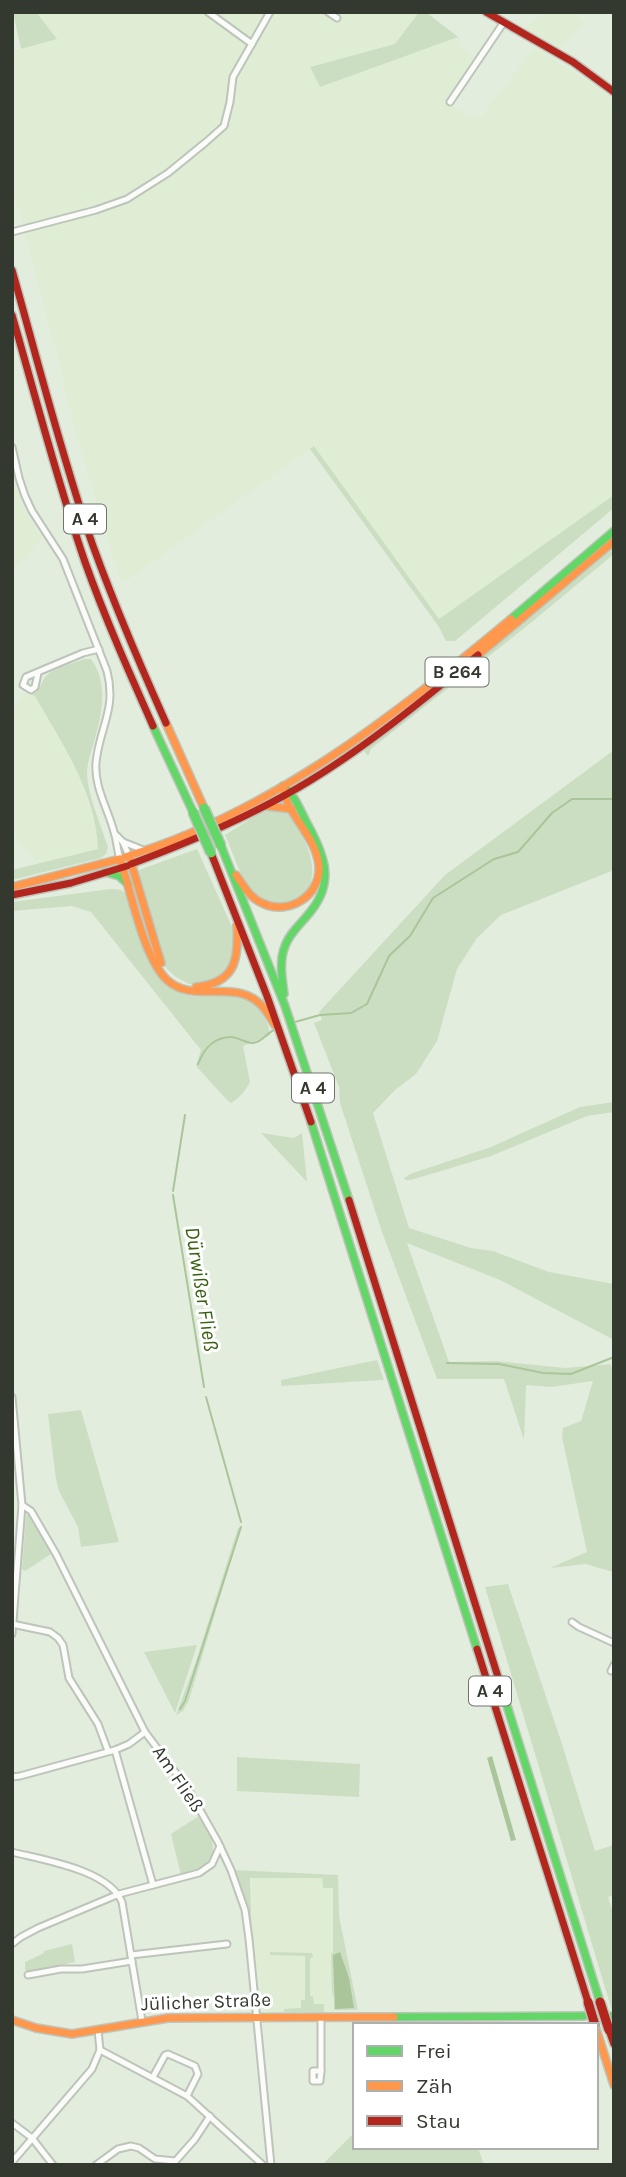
<svg xmlns="http://www.w3.org/2000/svg" width="626" height="2177" viewBox="0 0 626 2177" font-family="Karla,sans-serif">
<rect width="100%" height="100%" fill="#e3edde"/>
<g fill="#deedd4">
<path d="M36,12H415L417,14L395,44L310,66L320,87L458,37L466,52L474,59L447,100L449,104L473,118L482,116L535,47L600,89L614,102V495L439,620L314,446L125,582L120,580L76,433L63,381L58,355L54,346L19,210L12,191V51L56,39Z"/>
<path d="M543,12H575L585,23L560,48L525,29Z"/>
<path d="M12,477L26,513L42,538L12,571Z"/>
<path d="M24,693L35,696L81,779L97,831L98,849L39,866L12,831V710L16,707Z"/>
<path d="M252,1877H338L334,2013L268,2012L264,2010L258,1985L252,1938Z"/>
</g>
<g fill="#ccdec2">
<path d="M13,12H36L57,39L21,49Z"/>
<path d="M419,12H426L458,37L320,87L310,67L395,44Z"/>
<path d="M314,446L439,619L614,495V508L455,641H446L439,627L310,449Z"/>
<path d="M614,546V554L522,630L371,749L368,756L364,751L518,627Z"/>
<path d="M84,659H91C109,684 102,714 94,742C91,753 87,763 87,774C88,796 101,825 108,847L106,854L101,858L12,880V870L98,849C96,792 62,744 35,696L32,695C41,690 40,683 46,676C55,667 73,664 84,659Z"/>
<path d="M614,750V870L501,915L477,938L457,969L437,1041L416,1074L395,1090L373,1113L409,1228L471,1248L493,1251L549,1272L614,1284V1340L500,1280L407,1243L449,1362L496,1361L565,1368L611,1364L614,1381L613,1572L586,1564L550,1568L587,1552L562,1437L563,1428L581,1421L593,1381L551,1387L526,1385L524,1440L504,1379H437L382,1232L340,1103L339,1087L314,1023L322,1020L319,1012L445,875Z"/>
<path d="M273,809C279,810 283,811 288,814C294,818 297,826 300,832C315,858 322,891 288,903C275,907 263,902 254,893C240,879 233,852 225,835L260,813Z"/>
<path d="M197,849L233,929L235,959L224,974L214,980L200,984H189L176,977L164,966L159,939L141,888L139,870Z"/>
<path d="M110,889C113,889 118,889 121,890C135,897 143,945 150,960C156,970 167,980 175,988C196,1010 235,978 260,1011C266,1018 269,1026 270,1035L243,1046L250,1082C245,1091 241,1097 231,1103L226,1099L196,1066L201,1050L91,912L72,906L12,911V902Z"/>
<path d="M614,1102V1112L587,1116L491,1156L411,1180H405L404,1178L410,1174L491,1147L580,1107Z"/>
<path d="M261,1133L294,1138L302,1133L307,1182Z"/>
<path d="M377,1360L384,1380L281,1386V1380Z"/>
<path d="M81,1410L119,1542L81,1547L78,1527L59,1491L56,1480L48,1414Z"/>
<path d="M29,1513L31,1514L51,1554L25,1571L22,1569L26,1516Z"/>
<path d="M241,1527L189,1700L183,1711L176,1715L196,1661L238,1528Z"/>
<path d="M508,1584L562,1744L595,1851L614,1845V1895L608,1897L614,1915V2011H612L485,1587Z"/>
<path d="M197,1645L175,1713L144,1652Z"/>
<path d="M237,1757L360,1764L359,1797L237,1791Z"/>
<path d="M199,1816C220,1846 220,1864 181,1875L171,1834Z"/>
<path d="M234,1870L338,1875L339,1916L358,2010H334V1998L332,1993L331,1953H333V1888H323L322,1878H250L252,1940Z"/>
<path d="M72,1944L75,1962L29,1972L25,1970V1962L44,1953V1951Z"/>
<path d="M270,1952L312,1953L313,1957L310,1958V1996H313L314,2004H324V2012H284V2009L301,2008V2000H305V1956L270,1955Z"/>
<path d="M355,2132V2147H478L484,2165H322Z"/>
</g>
<g fill="#aac599">
<path d="M492,1756L516,1840L511,1841L487,1758Z"/>
<path d="M340,1952L349,1978L354,2008L335,2009L333,1955Z"/>
</g>
<g fill="none" stroke-linecap="round" stroke-linejoin="round">
<g stroke="#aac599" stroke-width="2">
<path d="M295,1022L320,1015L351,1013L367,1004L389,956L410,936L433,898L494,859L518,852L552,813L572,799H614"/>
<path d="M198,1064C204,1049 213,1037 231,1037C238,1037 245,1043 253,1043C263,1042 267,1032 276,1029"/>
<path d="M173,1191L185,1115"/>
<path d="M173,1195L204,1387"/>
<path d="M447,1363L499,1364L543,1373L571,1374L614,1357"/>
<path d="M206,1397L241,1522"/>
<path d="M180,1709L185,1701L241,1527"/>
</g>
<g stroke="#bdc4b9" stroke-width="9">
<g id="street">
<path d="M208,12L252,44"/>
<path d="M328,12L337,18"/>
<path d="M450,102L504,22"/>
<path d="M12,232L96,210L127,199L168,173L206,142L224,126L230,102L233,77L270,12"/>
<path d="M12,447L19,478L25,496L32,511L63,559L107,671C117,710 99,728 96,763C94,787 108,809 114,832C117,841 117,850 120,859"/>
<path d="M38,673L35,687L31,690L23,685L26,677L83,653L99,649"/>
<path d="M116,835L123,842L129,856"/>
<path d="M123,842L146,851"/>
<path d="M12,1397L22,1505L12,1634"/>
<path d="M22,1505L31,1511L56,1554L145,1732L188,1789L218,1842L231,1870L245,1910L249,1939L271,2165"/>
<path d="M572,1622L579,1627L614,1643"/>
<path d="M12,1624L50,1632L58,1638L63,1645L69,1678L98,1724L108,1751"/>
<path d="M611,1671L614,1665"/>
<path d="M115,1750L153,1885"/>
<path d="M12,1777L20,1776L115,1750L129,1744L145,1732"/>
<path d="M12,1852C44,1860 109,1870 122,1902L142,2021"/>
<path d="M12,1944L21,1937L38,1928L119,1894L199,1873L212,1864L220,1846"/>
<path d="M131,1955L227,1944"/>
<path d="M28,1975L61,1969H82L132,1961"/>
<path d="M100,2050L187,2096L263,2165"/>
<path d="M313,2071H321L320,2081H313Z"/>
<path d="M321,2071V2017"/>
<path d="M153,2077L165,2055L168,2054L195,2066L198,2074L187,2096"/>
<path d="M12,2123L32,2138L53,2165"/>
<path d="M12,2162L92,2069L100,2050L98,2030"/>
<path d="M96,2165L118,2149L131,2146L139,2148L155,2159L175,2161"/>
<path d="M172,2165L195,2139L210,2116"/>
</g>
</g>
<g stroke="#bdc4b9" stroke-width="10">
<g id="fast">
<path d="M511,619L614,531"/>
<path d="M153,726L193,812"/>
<path d="M283,786C296,796 301,813 309,827C325,857 334,882 311,911C302,923 290,932 285,946C279,961 282,978 284,994"/>
<path d="M221,846L285,1006L349,1200"/>
<path d="M105,872L119,876L128,884"/>
<path d="M311,1122L477,1649"/>
<path d="M498,1677L600,2002"/>
<path d="M612,2016H614"/>
<path d="M394,2017L584,2016"/>
</g>
</g>
<g stroke="#bdc4b9" stroke-width="10">
<g id="slow">
<path d="M478,655L614,541"/>
<path d="M166,723L204,808"/>
<path d="M267,806L292,809"/>
<path d="M129,856L161,963"/>
<path d="M125,857C271,813 396,715 511,619"/>
<path d="M120,859C131,891 143,957 167,980C193,1004 232,979 259,1003C266,1009 270,1017 275,1025"/>
<path d="M236,875C243,885 250,898 262,903C288,916 321,896 319,866C316,835 286,815 283,786"/>
<path d="M12,887L120,859"/>
<path d="M196,987C235,983 239,960 237,925"/>
<path d="M12,2020L36,2028L72,2034L168,2018L394,2017"/>
<path d="M596,2029L614,2085"/>
</g>
</g>
<g stroke="#bdc4b9" stroke-width="10">
<g id="jam">
<path d="M486,12L573,62L614,92"/>
<path d="M12,270C36,355 58,442 86,526C109,593 137,658 166,723"/>
<path d="M12,315C36,398 57,481 85,562C105,618 129,672 153,726"/>
<path d="M211,853L267,996L311,1122"/>
<path d="M131,864C193,841 254,815 311,780C370,744 424,699 478,655"/>
<path d="M12,895L71,883L127,866"/>
<path d="M349,1200L498,1677"/>
<path d="M477,1649L588,2002"/>
<path d="M609,2030L614,2044"/>
</g>
</g>
<use href="#street" stroke="#fbfcfa" stroke-width="5"/>
<use href="#fast" stroke="#63d668" stroke-width="7"/>
<use href="#slow" stroke="#ff974d" stroke-width="7"/>
<use href="#jam" stroke="#b3261e" stroke-width="7"/>
<g stroke="#bdc4b9" stroke-width="12" stroke-linecap="butt">
<g id="fast-bridge">
<path d="M204,808L221,846"/>
<path d="M193,812L211,853"/>
</g>
</g>
<g stroke="#bdc4b9" stroke-width="12" stroke-linecap="butt">
<g id="jam-bridge">
<path d="M588,2002L595,2025"/>
<path d="M600,2002L609,2030"/>
</g>
</g>
<use href="#fast-bridge" stroke="#63d668" stroke-width="9"/>
<use href="#jam-bridge" stroke="#b3261e" stroke-width="9"/>
</g>
<g text-anchor="middle" dominant-baseline="central" stroke-width="6" stroke-linejoin="round" paint-order="stroke">
<g fill="#fff" stroke="#70746d" stroke-width="2">
<rect x="64" y="504.5" width="42" height="29" rx="5"/>
<rect x="425.5" y="657.5" width="63" height="29" rx="5"/>
<rect x="292" y="1073.5" width="42" height="29" rx="5"/>
<rect x="469" y="1676.5" width="42" height="29" rx="5"/>
</g>
<g font-size="18" font-weight="bold" fill="#33392f">
<text x="85" y="519">A 4</text>
<text x="457" y="672">B 264</text>
<text x="313" y="1088">A 4</text>
<text x="490" y="1691">A 4</text>
</g>
<g font-size="19" fill="#33392f" stroke="#fff">
<text transform="translate(178 1779) rotate(56)">Am Fließ</text>
<text transform="translate(206 2002) rotate(-2)">Jülicher Straße</text>
</g>
<g font-size="21" font-style="italic" fill="#37610f" stroke="#fff">
<text transform="translate(202 1289) rotate(81)">Dürwißer Fließ</text>
</g>
</g>
<rect width="626" height="2177" fill="none" stroke="#33392f" stroke-width="28"/>
<rect x="353" y="2023" width="245" height="126" fill="#ffffff" stroke="#adb0ac" stroke-width="2"/>
<rect x="367" y="2046" width="35" height="10" fill="#63d668" stroke="#adb0ac" stroke-width="2"/>
<text x="416" y="2058" font-size="21" fill="#33392f">Frei</text>
<rect x="367" y="2081" width="35" height="10" fill="#ff974d" stroke="#adb0ac" stroke-width="2"/>
<text x="416" y="2093" font-size="21" fill="#33392f">Zäh</text>
<rect x="367" y="2116" width="35" height="10" fill="#b3261e" stroke="#adb0ac" stroke-width="2"/>
<text x="416" y="2128" font-size="21" fill="#33392f">Stau</text>
</svg>
